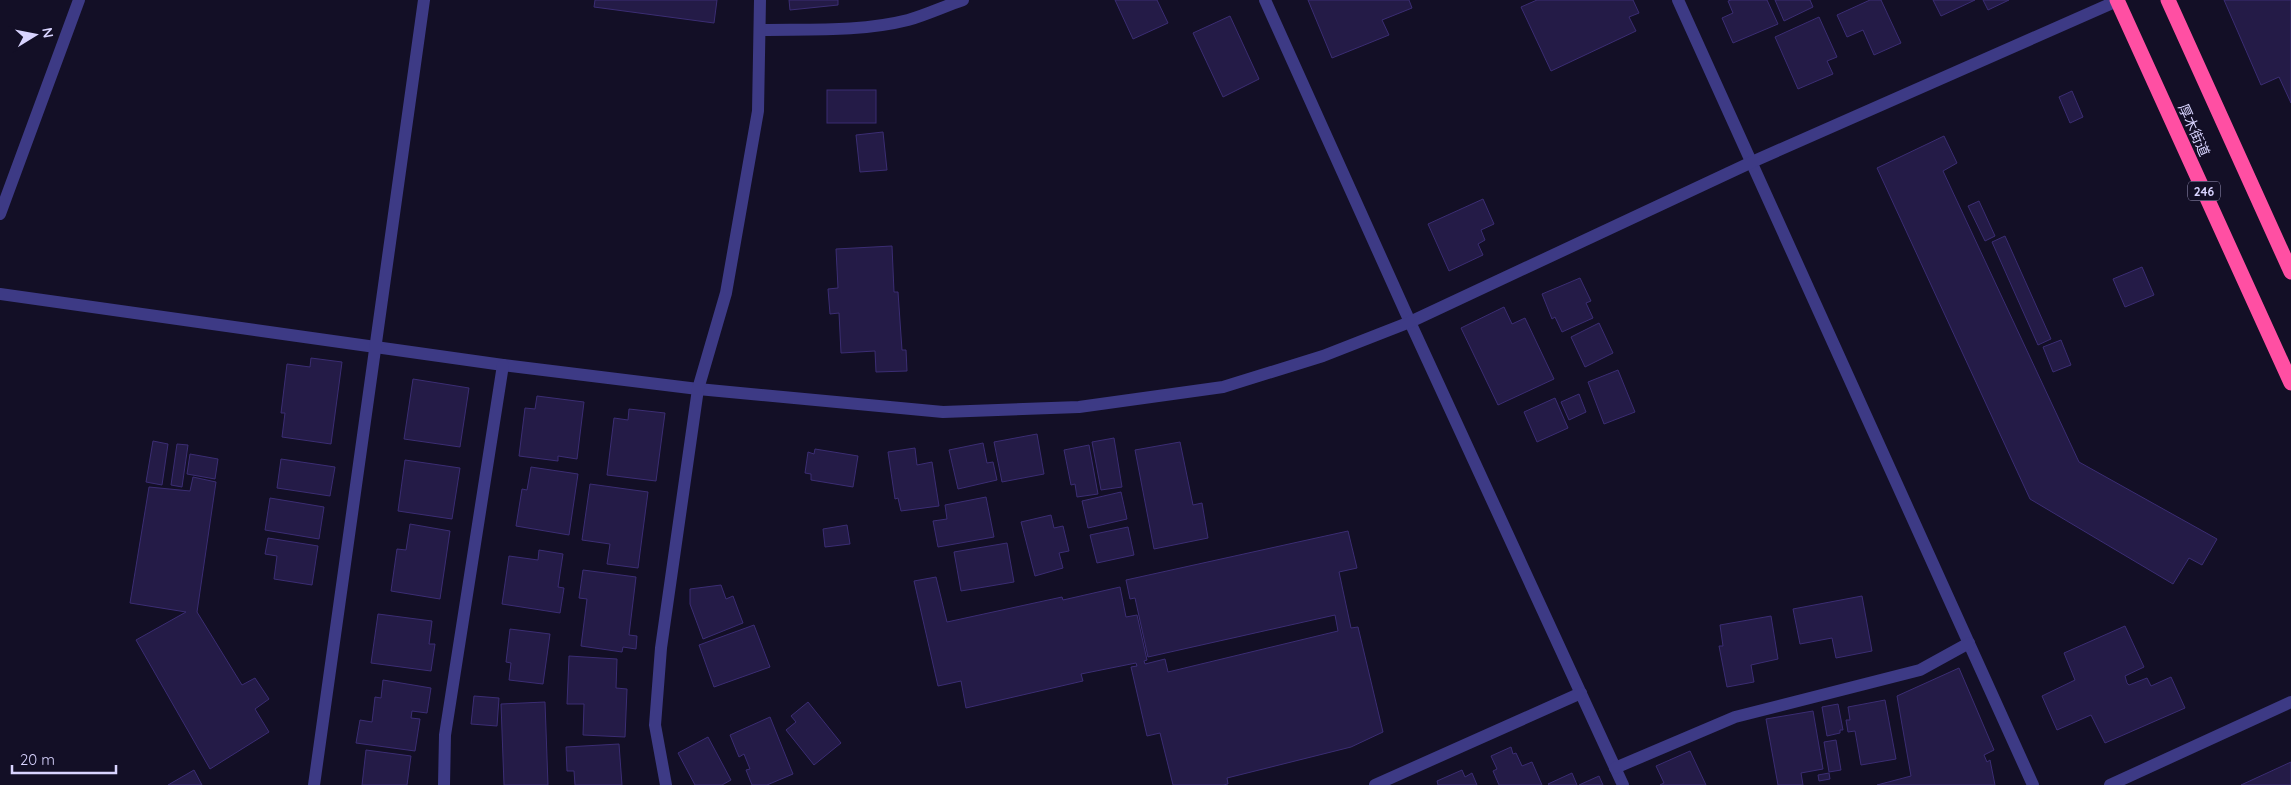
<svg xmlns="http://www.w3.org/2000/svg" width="2291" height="785" viewBox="0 0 2291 785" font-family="Quicksand,'Noto Sans JP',sans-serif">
<rect width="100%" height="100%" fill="#130f26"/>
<g fill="#241b47" stroke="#3b2d73">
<path d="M595,0H717L714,23L594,7Z"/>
<path d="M789,0H838V5L790,10Z"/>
<path d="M1115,0H1157L1168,23L1133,39Z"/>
<path d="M1308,0H1409L1412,8L1382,20L1389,35L1332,58Z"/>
<path d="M1537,0H1633L1639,13L1629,17L1636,31L1551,71L1521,7Z"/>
<path d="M1731,0H1767L1778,24L1733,43L1722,18L1733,13L1728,1Z"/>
<path d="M1775,0H1810L1813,7L1784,21Z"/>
<path d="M1870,0H1881L1901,43L1874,55L1863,30L1847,37L1837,15Z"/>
<path d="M1933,0H1975L1941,16Z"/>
<path d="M1983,0H2009L1988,10Z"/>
<path d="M2224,0H2291V103L2279,77L2261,85Z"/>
<path d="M1230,16L1259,79L1223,97L1193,33Z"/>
<path d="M1819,17L1837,57L1827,61L1833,74L1798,89L1775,37Z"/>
<rect x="827" y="90" width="49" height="33"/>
<path d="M2072,91L2083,117L2070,123L2059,97Z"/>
<path d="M883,132L887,170L860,172L856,135Z"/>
<path d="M1944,136L1957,163L1943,171L2079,462L2217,539L2202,565L2189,558L2173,584L2030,499L1877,168Z"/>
<path d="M1483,199L1494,224L1481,230L1485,240L1478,244L1483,255L1449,271L1428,224Z"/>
<path d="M1979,201L1995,236L1985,241L1968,206Z"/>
<path d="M2005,236L2051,339L2038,345L1992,242Z"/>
<path d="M892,246L894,292H898L902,350H906L907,371L876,372L875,351L841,353L839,313L830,314L828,289L838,288L836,249Z"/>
<path d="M2142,267L2154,295L2125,307L2113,279Z"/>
<path d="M1580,278L1591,301L1586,303L1593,318L1562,332L1555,317L1552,319L1542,294Z"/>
<path d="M1504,307L1512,324L1525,318L1554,379L1498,405L1461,328Z"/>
<path d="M1599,323L1613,353L1585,367L1571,337Z"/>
<path d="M2061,340L2071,365L2053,372L2043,347Z"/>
<path d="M311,358L342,362L331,444L282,437L285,413H281L287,364L310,367Z"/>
<path d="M1618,370L1635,412L1604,424L1588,382Z"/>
<path d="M413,379L469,388L460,447L404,439Z"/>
<path d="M1579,394L1586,412L1569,420L1561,402Z"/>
<path d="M537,396L584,402L577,459L558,456V461L519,456L525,408L535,409Z"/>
<path d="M1555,398L1568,428L1537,442L1524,412Z"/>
<path d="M629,409L665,413L656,481L607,475L614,418L628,420Z"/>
<path d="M1037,434L1044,474L1002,482L994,442Z"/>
<path d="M1114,438L1122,487L1101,490L1092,442Z"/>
<path d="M153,441L168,444L162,485L146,482Z"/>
<path d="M1180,442L1193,505L1202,503L1208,538L1154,549L1135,450Z"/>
<path d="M983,443L987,463L993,462L997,480L958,489L949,450Z"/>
<path d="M177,444L188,445L182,487L171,485Z"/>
<path d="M1089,445L1098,494L1077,497L1075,484L1071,485L1064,450Z"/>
<path d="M915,448L917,465L932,462L939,506L901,511L898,498L895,499L888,452Z"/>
<path d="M815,449L858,456L853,487L811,480V474L805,473L808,452L814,454Z"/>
<path d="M190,454L218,459L215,479L187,474Z"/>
<path d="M281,459L335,467L330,496L277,488Z"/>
<path d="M405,460L460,468L452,519L398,511Z"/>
<path d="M531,467L578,474L569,535L516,526L522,489L527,490Z"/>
<path d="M193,477L216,482L197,612L242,685L255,678L269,699L255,709L269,732L210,769L136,640L186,612L130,603L149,487L190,491Z"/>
<path d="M590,484L648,492L638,568L607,564L610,544L582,540Z"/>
<path d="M1121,492L1127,519L1088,528L1082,501Z"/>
<path d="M986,497L994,537L938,547L933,521L947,519L945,505Z"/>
<path d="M270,498L324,507L319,539L265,530Z"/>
<path d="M1051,515L1054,528L1063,526L1069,551L1059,553L1063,568L1035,576L1021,522Z"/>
<path d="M410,524L450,531L440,599L391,591L397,549L406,550Z"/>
<path d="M847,525L850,544L825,547L823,529Z"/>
<path d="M1128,527L1134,555L1097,563L1090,535Z"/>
<path d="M1348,531L1357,568L1339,572L1351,628L1358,627L1383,732L1351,747L1227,778L1228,784L1223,785H1173L1160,733L1147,736L1131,667L1137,666L1136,663L1081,674L1083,681L966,708L961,681L938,686L914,581L936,577L947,622L1062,597L1063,600L1120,587L1126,617L1137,615L1147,660L1144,661L1145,664L1165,659L1168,672L1338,631L1335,615L1148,657L1135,598L1130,599L1126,580Z"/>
<path d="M268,538L318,546L312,585L274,579L277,556L265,554Z"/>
<path d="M1007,543L1014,582L961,591L954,552Z"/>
<path d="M539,550L563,554L558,587L564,588L560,613L502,604L509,556L538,560Z"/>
<path d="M583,570L636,577L629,635L637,636L636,649L623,647L622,652L581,646L587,599L579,598Z"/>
<path d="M721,585L726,599L733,596L743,623L703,639L690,604V589Z"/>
<path d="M1862,596L1872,651L1836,658L1832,638L1800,644L1793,609Z"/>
<path d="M378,614L432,621L429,644H435L431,671L371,663Z"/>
<path d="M1771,616L1778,659L1751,665L1754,682L1727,687L1719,646H1723L1720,625Z"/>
<path d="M754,625L770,667L714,687L699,645Z"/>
<path d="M2125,626L2144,667L2125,676L2127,683L2129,685L2147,678L2151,686L2171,677L2185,708L2105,743L2091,715L2057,730L2042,696L2075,680L2064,653Z"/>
<path d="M510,629L550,634L543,684L509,680L511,663L506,662Z"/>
<path d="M569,656L617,659L616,688L627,689L625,737L583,735L584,704H567Z"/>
<path d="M1959,668L1994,750L1984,755L1987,762L1990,760L1995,785H1877L1911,776L1897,696Z"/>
<path d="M383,680L431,688L427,713L412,711L411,718L420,719L415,751L356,743L360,720L372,722L375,697L381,698Z"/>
<path d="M474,696L499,698L497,726L471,724Z"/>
<path d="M1885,700L1896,759L1861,765L1855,731L1848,732L1846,720H1850L1848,707Z"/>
<path d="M545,702L548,785H504L501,704Z"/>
<path d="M808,702L841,743L814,765L786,730L796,722L791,716Z"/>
<path d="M1838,704L1843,730H1840V733L1827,736L1822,707Z"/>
<path d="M1813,711L1823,769L1801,773L1803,785H1778L1766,719Z"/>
<path d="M770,717L793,774L767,785H752L746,770L750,769L744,754L739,757L730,735Z"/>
<path d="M708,737L731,780L722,785H695L678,753Z"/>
<path d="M1836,740L1841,770L1829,772L1824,742Z"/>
<path d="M619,744L622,785H575L574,771H567L566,747Z"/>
<path d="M1511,747L1513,754L1516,753L1522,766L1532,762L1542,785H1499L1493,771L1497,769L1491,756Z"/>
<path d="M366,750L411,756L407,785H362Z"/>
<path d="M1690,751L1706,785H1660L1664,783L1656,766Z"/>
<path d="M2291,762V785H2241Z"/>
<path d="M194,770L202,785H168Z"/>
<path d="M1462,770L1465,777L1472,773L1477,785H1438L1437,781Z"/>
<path d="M1572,773L1577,785H1549L1548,784Z"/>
<path d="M1829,773L1830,779L1819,781L1818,775Z"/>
<path d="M1599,776L1603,785H1579Z"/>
</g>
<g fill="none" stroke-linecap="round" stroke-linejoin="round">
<g stroke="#3d3a85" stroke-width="12">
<path d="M1265,0L1410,322L1623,785"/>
<path d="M1678,0L2033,785"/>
<path d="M760,30C808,29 861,32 908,20C926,15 945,6 963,0"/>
<path d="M0,214L79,0"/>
<path d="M0,294L503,365L698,389L943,412L1079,407L1223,387L1323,356L1410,322L1752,162L2117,1"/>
<path d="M1615,768L1735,717L1920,670L1969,643"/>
<path d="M314,785L424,0"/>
<path d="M444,785L445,735L503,365"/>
<path d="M666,785L655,725L661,648L698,389L726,293L758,111L760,0"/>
<path d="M1375,785L1581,693"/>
<path d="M2110,785L2291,702"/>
</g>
<g stroke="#ff4fa3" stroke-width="15">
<path d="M2117,0L2291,383"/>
<path d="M2168,0L2291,272"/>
</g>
</g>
<g text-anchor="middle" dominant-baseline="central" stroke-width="4" stroke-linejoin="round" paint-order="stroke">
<rect fill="#130f26" stroke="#9e99be" stroke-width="1" x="2188" y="181.5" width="32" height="19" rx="4"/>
<g font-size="12" font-weight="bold" fill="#d9d4ff">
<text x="2204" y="191">246</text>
</g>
<g font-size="14" fill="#d9d4ff" stroke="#130f26">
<text transform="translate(2194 130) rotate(66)">厚木街道</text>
</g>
</g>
<g transform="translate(35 35) rotate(80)" stroke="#130f26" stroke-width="4" paint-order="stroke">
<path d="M0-4L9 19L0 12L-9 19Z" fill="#d9d4ff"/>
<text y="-8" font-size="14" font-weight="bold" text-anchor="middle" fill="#d9d4ff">N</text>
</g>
<path d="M12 765v8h104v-8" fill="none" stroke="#d9d4ff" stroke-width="2.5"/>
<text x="20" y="765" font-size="15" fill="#d9d4ff" stroke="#130f26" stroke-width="4" paint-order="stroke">20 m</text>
</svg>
